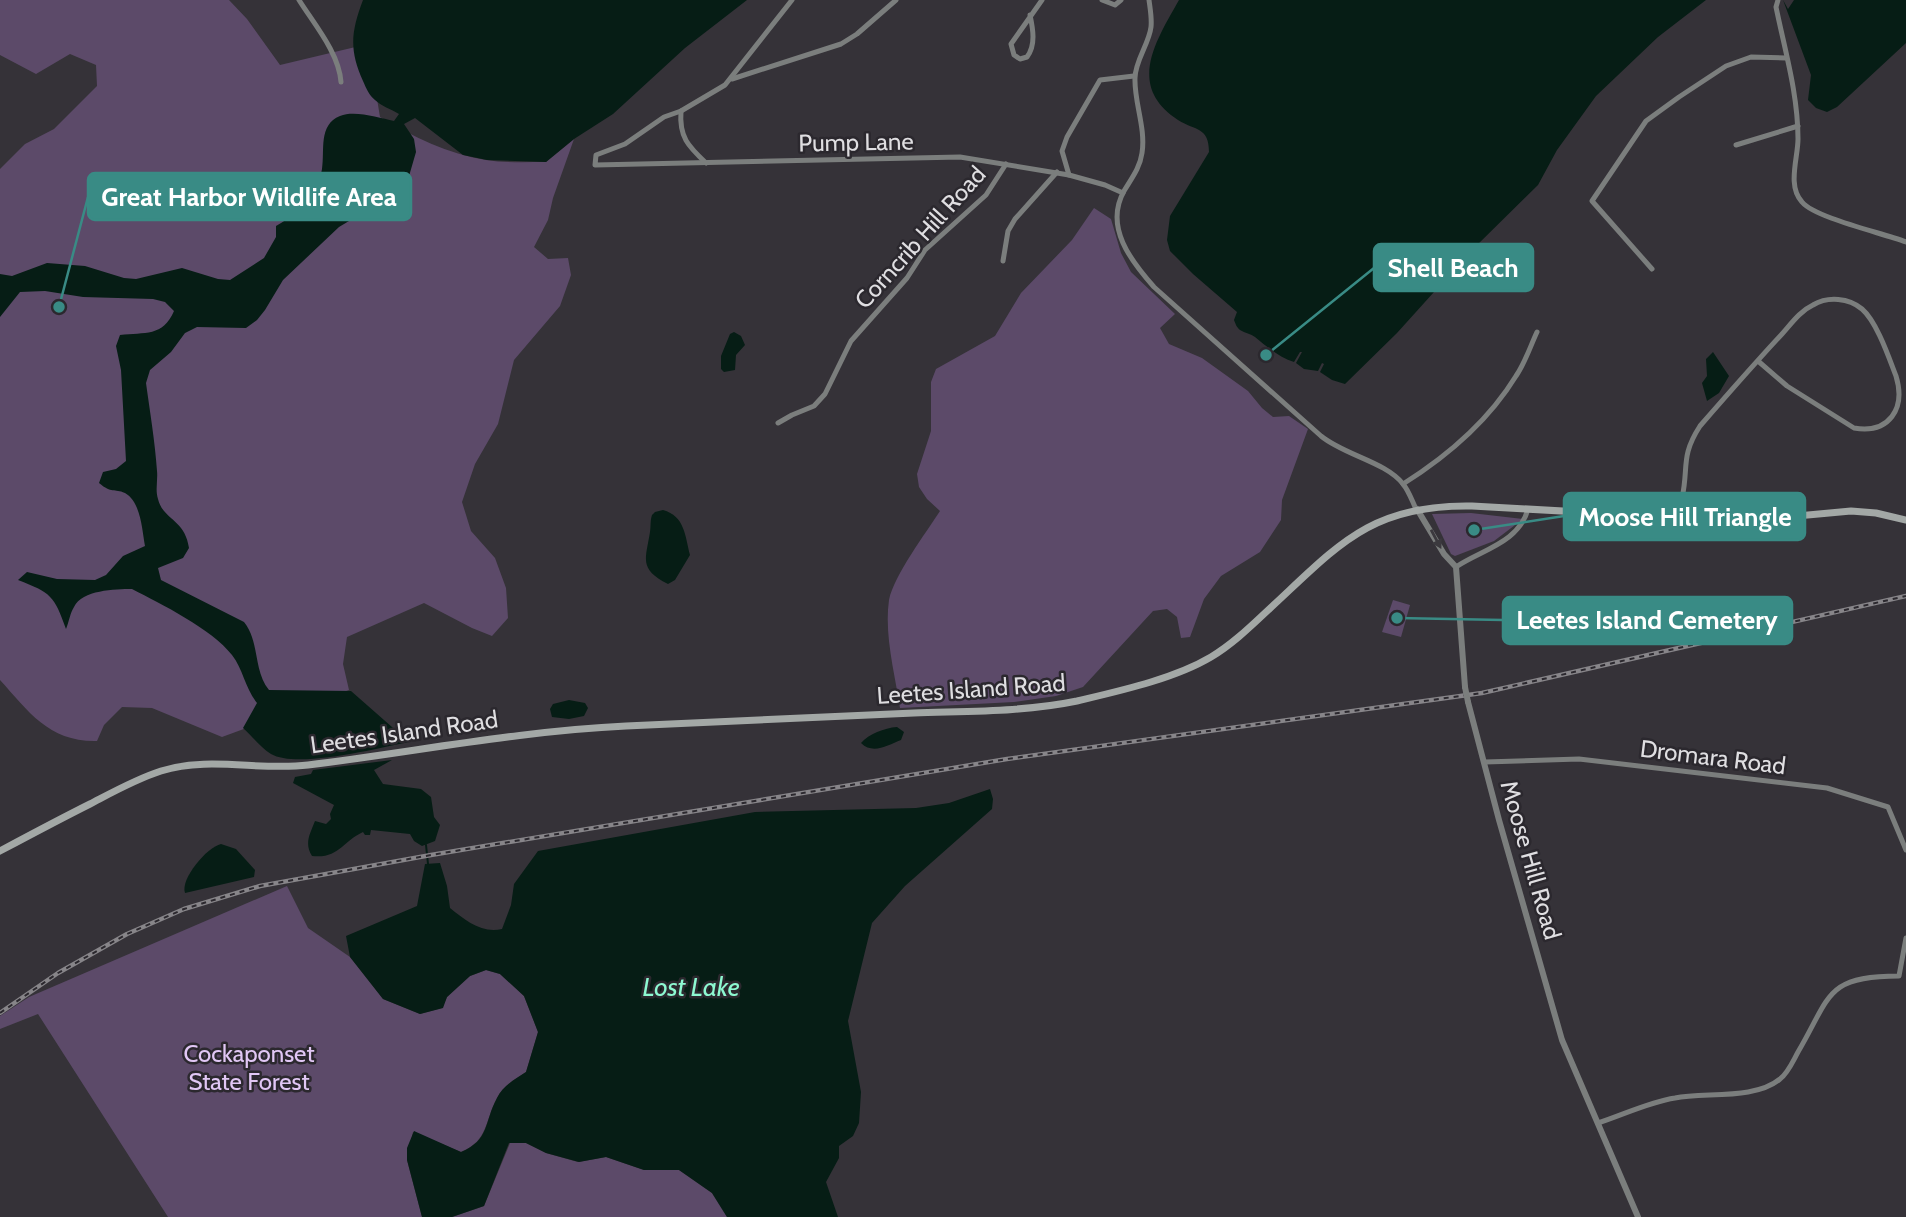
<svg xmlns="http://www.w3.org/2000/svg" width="1906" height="1217" viewBox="0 0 1906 1217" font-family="Cabin,sans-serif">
<rect width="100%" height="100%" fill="#353238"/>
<g fill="#5c4a69">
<path d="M0,0H229L247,19L280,65L368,44L380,117C413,137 448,154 486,160C505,163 526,162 546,162L574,139L553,198L548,220L534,247L548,259L568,258L571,275L560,306L514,360L498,424L475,464L462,502L471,531L495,558L506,588L508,618L492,636L472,628L424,603L347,637L343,664L349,690L222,737L152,708L122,707L104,725L97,741C49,742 29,712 0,680V169L25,144L54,129L97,86L96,65L70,54L36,74L0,55Z"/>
<path d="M1094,208L1111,219L1121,253L1131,272L1175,314L1160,328L1169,344L1202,358L1248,391L1262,408L1273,417L1289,416L1308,429L1282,500L1281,520L1260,552L1221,576L1204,599L1190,637L1181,638L1177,617L1167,609L1153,611L1083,687L1056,696L1014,702L900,708C895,674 884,635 889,600C894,575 926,533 940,511L927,499L919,487L917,474L931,431V382L936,369L995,336L1021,293L1072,240Z"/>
<path d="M1471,513L1523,519L1494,541L1455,556L1451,554L1432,514Z"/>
<path d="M1393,600L1410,605L1401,637L1382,632Z"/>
<path d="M287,886L308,928L350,957L383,999L420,1014L442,1008L447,997L470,976L486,970L500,974L524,996L538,1032L526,1072C515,1079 503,1086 497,1098C484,1122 489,1140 461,1152L413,1132L407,1160L422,1217H168L38,1014L0,1029V1016L29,997Z"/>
<path d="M510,1143H526L546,1153L578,1162L606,1157L644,1170H679L712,1193L727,1217H452L484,1206Z"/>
</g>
<g fill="#061d15">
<path d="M363,0H747L685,48L613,114L574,139L546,162L487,160L463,155L415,118L404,124L414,139L416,152L407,183L402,194L393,204L383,211L359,215L339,227L283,280L265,310L257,320L246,328L197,327L185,333L171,352L150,370L146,383C150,412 155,442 157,471C158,480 155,490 158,499C163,520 185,519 189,548L183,558L158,568L161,580L244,622C260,642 253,670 269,690L351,691L409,742C378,748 297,769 271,754C261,748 252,736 243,728L257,703C245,688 243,669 232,655C212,629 161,604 132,589C115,589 82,590 74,607C70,613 69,622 66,629C54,595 51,593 18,580L27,572L57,579L95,580L106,575L123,556L145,546C142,530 141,502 125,493C114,488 112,494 99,483L103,472L116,469L126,461L121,370L116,346L120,335C145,332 163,337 174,311L165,302L153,299L83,297L45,291L20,292L0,317V274L12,276L47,263L85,266L124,278L136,279L182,268L218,279L230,280L264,258L276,237V226C291,217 304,209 312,194C316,187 321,176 322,169C325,150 318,125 340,116C355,110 379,118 394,121L399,114C391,109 381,106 375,100C369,95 366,88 363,81C349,50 351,32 363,0Z"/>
<path d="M1179,0H1706L1658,37L1596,96L1557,150L1538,185L1471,251L1397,333L1345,384L1332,380L1320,372L1324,364L1322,363L1318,371L1304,369L1296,363L1302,352H1300L1294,362C1280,358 1266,346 1255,337C1251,334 1245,333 1240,330C1236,326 1236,325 1234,320L1237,312L1193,274L1170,251L1167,240L1170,216L1209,152C1209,127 1196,131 1178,120C1126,86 1156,41 1179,0Z"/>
<path d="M1783,0L1788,9L1794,0H1906V43L1837,107L1827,112L1816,108L1808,100L1811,75Z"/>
<path d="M734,332L741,336L745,345L736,355L735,370L724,372L721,369V356L730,334Z"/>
<path d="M1713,352L1729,376L1719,393L1707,401L1702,383L1707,376L1706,359Z"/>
<path d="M663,510C685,516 685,536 690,555L675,580L668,584C638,569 646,558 650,532C651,526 650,521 652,515L655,512Z"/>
<path d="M569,700L585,703L588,708L584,716L569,719L552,717L550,709L553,704Z"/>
<path d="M897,727L904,732L901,740C888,745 873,755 861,743C869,734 884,728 897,727Z"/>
<path d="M392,760L374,770L383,784L421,789L431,797L434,817L440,825L435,841L422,846L414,841L410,834L371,830L370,835H365L363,832C343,841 339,859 312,856C304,843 310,834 315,821L326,824L331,819L330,814L334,805L293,783L295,777L311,774L313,770Z"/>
<path d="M990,789L993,799L992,809L905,886L872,923L848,1021L861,1092L859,1123L853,1136L839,1146V1158L826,1182L838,1217H727L712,1193L679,1170H644L606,1157L579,1162L546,1153L526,1143H509L484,1206L452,1217H422L407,1160V1148L414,1131L461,1152C490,1140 484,1122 497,1098C503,1086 515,1079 526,1072L538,1032L524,996L500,974L486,970L470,976L447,997L443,1008L420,1014L383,999L350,957L346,936L417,906L425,864L440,863L447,886L450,908C465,920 482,934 502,929L511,905L514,884L538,851L755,812L916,808L949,803Z"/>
<path d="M221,844L236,849L255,870L254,877L185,893C180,879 207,847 221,844Z"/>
</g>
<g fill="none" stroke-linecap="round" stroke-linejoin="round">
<path stroke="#061d15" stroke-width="2" d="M426,845L428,864"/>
<g stroke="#7b7e7d" stroke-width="5">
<path d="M299,0C314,24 339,53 341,82"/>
<path d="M792,0L725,85L681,111L664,117L625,144L596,155L595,165L960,157L1069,175L1105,185L1123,193"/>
<path d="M1102,0L1115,5L1121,0"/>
<path d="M1149,0C1150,8 1152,18 1151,27C1149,44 1135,61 1135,78C1134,102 1146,128 1142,153C1140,168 1131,179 1124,191C1104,227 1131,261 1154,287L1321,436C1344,455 1386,462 1403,484C1409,491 1412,501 1416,509"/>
<path d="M1778,0L1776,7C1785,51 1798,94 1798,139C1798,158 1787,186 1802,202C1815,218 1883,233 1906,242"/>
<path d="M1030,15C1033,29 1036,45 1027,57L1020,59L1014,55L1011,44L1042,0"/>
<path d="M732,79L841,44L857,34L896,0"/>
<path d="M681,111C679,137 688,146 706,163"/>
<path d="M1736,145L1798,126"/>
<path d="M1069,175L1062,151L1067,137L1100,80L1134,76"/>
<path d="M1003,261L1008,231L1015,219L1057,172"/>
<path d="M1652,269L1592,201L1646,121L1679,97L1726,66L1751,57L1786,58"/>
<path d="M778,423L792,415L814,406L825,394L851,341L907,278L925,250L986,195L1006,164"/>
<path d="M1403,484C1446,457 1489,420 1516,376C1525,363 1530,347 1537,332"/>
<path d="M1682,501L1690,512L1691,518"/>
<path d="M1669,517C1673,511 1680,504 1682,498C1689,467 1680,457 1700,426C1727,395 1754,364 1782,334C1791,324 1800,311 1813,305C1828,296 1849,298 1862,309C1877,322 1889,358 1896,376C1906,409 1889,434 1854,428L1787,386L1758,361"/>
<path d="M1456,567C1481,550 1519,543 1528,509"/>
<path d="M1485,762L1579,759L1827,788L1888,807L1906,850"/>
<path d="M1598,1123C1623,1115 1649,1102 1675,1098C1705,1092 1755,1100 1780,1079C1788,1073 1793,1061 1798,1052C1831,996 1825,976 1899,976L1906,938"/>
</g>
<g stroke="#7b7e7d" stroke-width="6">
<path d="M1417,509L1444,554L1456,567L1465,687"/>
<path d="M1468,702L1499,820L1562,1040L1638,1217"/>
</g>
<path stroke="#a3a8a6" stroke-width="7" d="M0,851C30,835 60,819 90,804C113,792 136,779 161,771C209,756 259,771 308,765C414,752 519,731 626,726C722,722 818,718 914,713C968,711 1024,712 1077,701C1119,691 1174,679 1211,657C1231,645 1248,629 1265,613C1336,548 1368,504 1472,506L1743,521L1851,511L1876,513L1906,520"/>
<g stroke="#878589" stroke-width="4.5">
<path id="rail" d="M0,1013L58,973L127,934L184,909L260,886L431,855L1007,759L1482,693L1906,596"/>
</g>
<use href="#rail" stroke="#2b282e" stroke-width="2" stroke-dasharray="5" stroke-linecap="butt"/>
<path stroke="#7b7e7d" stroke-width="6" d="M1465,687L1468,702"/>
</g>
<defs><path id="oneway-solid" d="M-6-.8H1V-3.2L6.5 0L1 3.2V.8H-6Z" transform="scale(1.75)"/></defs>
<use fill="#3b393e" href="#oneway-solid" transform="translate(1436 539) rotate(62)"/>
<g text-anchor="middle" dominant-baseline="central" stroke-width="5" stroke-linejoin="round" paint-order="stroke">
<g font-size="24" fill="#dfdee1" stroke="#2b282e">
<text transform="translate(856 142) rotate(-1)">Pump Lane</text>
<text transform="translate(920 237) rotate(-48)">Corncrib Hill Road</text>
<text transform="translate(971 689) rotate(-4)">Leetes Island Road</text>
<text transform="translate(404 732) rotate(-8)">Leetes Island Road</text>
<text transform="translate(1713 757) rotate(7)">Dromara Road</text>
<text transform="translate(1531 860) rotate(74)">Moose Hill Road</text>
</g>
<g font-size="24" fill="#e1c7f5" stroke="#2b282e">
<text x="249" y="1053">Cockaponset<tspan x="249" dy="28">State Forest</tspan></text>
</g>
<g font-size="26" font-style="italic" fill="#8df8d1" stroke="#2b282e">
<text x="691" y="987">Lost Lake</text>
</g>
</g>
<path fill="none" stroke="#398b85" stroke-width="2.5" d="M59 307L88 197M1266 355L1374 268M1474 530L1564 516M1397 618L1503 620"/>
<g fill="#398b85" stroke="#2b282e" stroke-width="2.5">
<circle cx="59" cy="307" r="7"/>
<circle cx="1266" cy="355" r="7"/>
<circle cx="1474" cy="530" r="7"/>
<circle cx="1397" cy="618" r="7"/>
</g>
<g fill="#398b85" stroke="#398b85" stroke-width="2.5">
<rect x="88" y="173" width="323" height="47" rx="7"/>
<rect x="1374" y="244" width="159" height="47" rx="7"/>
<rect x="1564" y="493" width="241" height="47" rx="7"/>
<rect x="1503" y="597" width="289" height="47" rx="7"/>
</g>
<g font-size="26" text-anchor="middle" font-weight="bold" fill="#fff">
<text x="249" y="206">Great Harbor Wildlife Area</text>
<text x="1453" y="277">Shell Beach</text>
<text x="1685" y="526">Moose Hill Triangle</text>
<text x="1647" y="629">Leetes Island Cemetery</text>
</g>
</svg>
